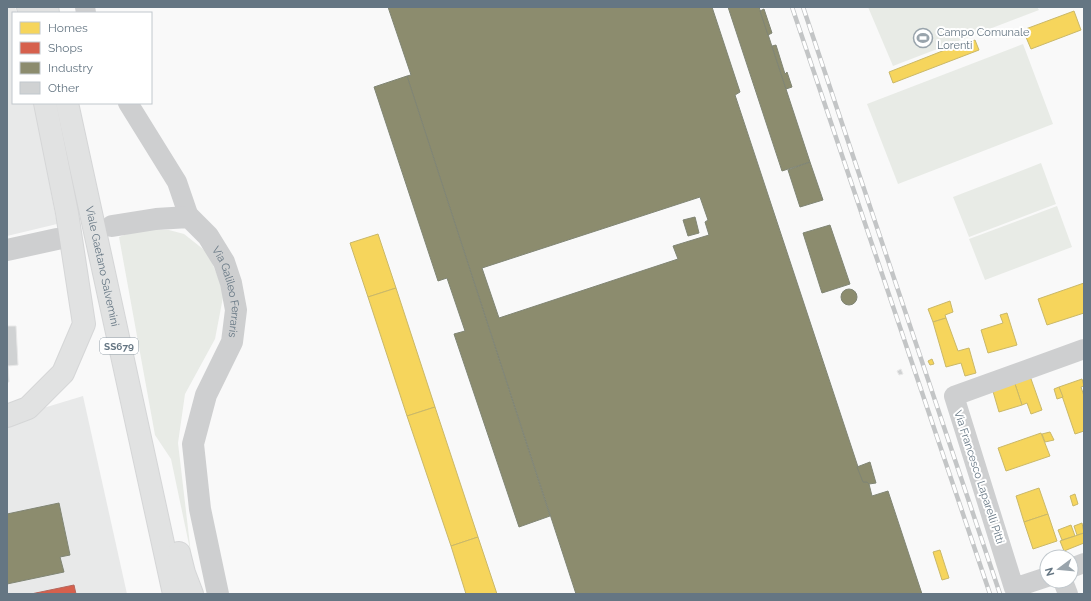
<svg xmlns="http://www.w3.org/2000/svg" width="1091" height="601" viewBox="0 0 1091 601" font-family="Raleway,sans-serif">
<rect width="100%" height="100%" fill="#f9f9f9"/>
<g fill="#e8e9e9">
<path d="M7,7H15L17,13H13V103H34L57,224L7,236Z"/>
<path d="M83,396L127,594H7V419Z"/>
</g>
<g fill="#e8ebe6">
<path d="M868,7H1037L1039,10L893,66Z"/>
<path d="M1023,44L1053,124L898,184L867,104Z"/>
<path d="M1041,163L1056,204L969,237L953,197Z"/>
<path d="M1057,206L1072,247L985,280L969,239Z"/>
<path d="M137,230H169L184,234L208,253L224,292L215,339L185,394L178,443L191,554L171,459L155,435L119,237Z"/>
</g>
<g fill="#f6d55c" stroke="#cab868">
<path d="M1074,11L1081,30L1031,49L1023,30Z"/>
<path d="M975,40L979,50L893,83L889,72L950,48L952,50Z"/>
<path d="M378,234L396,288L368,297L350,243Z"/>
<path d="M1084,283V313L1047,325L1038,299Z"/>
<path d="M396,288L435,407L407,416L368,297Z"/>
<path d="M950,301L953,312L945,315L946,318L933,322L928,309Z"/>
<path d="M1007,313L1017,345L988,353L981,330L1003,323L1000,315Z"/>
<path d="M946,318L958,351L969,348L976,373L965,376L961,363L946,367L933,322Z"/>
<path d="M932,359L934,364L930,365L928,361Z"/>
<path d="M1030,376L1042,410L1031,414L1027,403L1022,405L1014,381Z"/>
<path d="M1082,379L1084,386L1081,387L1084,396V431L1075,434L1059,387Z"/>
<path d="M1014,381L1022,405L999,412L992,388Z"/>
<path d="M1059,387L1063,397L1057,399L1054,389Z"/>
<path d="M435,407L478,537L451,546L407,416Z"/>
<path d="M1050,432L1054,440L1045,442L1042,434Z"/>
<path d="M1041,433L1050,456L1006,471L998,448Z"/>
<path d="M1039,488L1048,514L1024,522L1016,496Z"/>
<path d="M1075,494L1078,504L1073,506L1070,496Z"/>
<path d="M1048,514L1057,541L1033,549L1024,522Z"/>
<path d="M1082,523L1084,533L1077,535L1074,526Z"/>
<path d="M1071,525L1075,536L1062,540L1058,530Z"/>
<path d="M1084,533V543L1064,551L1060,541Z"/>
<path d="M478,537L497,594H466L451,546Z"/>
<path d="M940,550L949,578L942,580L933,552Z"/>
</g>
<path fill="#d6604d" stroke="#b4675d" d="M74,585L76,594H31Z"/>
<g fill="#8c8c6e" stroke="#808574" fill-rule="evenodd">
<path d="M388,7H712L740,92L735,95L863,482H867L869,484L872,496L888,491L922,594H576L407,76L411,75ZM700,197L708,220L705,222L709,235L673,246L678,259L499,318L482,268Z"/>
<path d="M728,7H759L810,162L782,171Z"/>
<path d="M764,9L772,33L768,35L760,11Z"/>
<path d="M776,45L785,74L787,72L792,87L786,89L772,46Z"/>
<path d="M407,76L550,516L519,527L454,334L465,331L447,278L438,281L374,87Z"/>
<path d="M810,162L823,200L800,207L788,170Z"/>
<path d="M695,217L699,233L688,236L683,220Z"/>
<path d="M830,225L850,284L822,293L803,233Z"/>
<circle cx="849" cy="297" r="8"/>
<path d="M870,462L876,483L869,484L867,482H863L857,467Z"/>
<path d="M59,503L70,555L60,557L64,572L7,584V514Z"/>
</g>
<g fill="#d0d2d3" stroke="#e8e8e8">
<path d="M7,326H16L18,365L8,366L9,382H7Z"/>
<path d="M901,369L903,374L899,375L897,371Z"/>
</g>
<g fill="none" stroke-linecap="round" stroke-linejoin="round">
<g stroke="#d5d6d7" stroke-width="24">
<g id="primary">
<path d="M28,7L30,13"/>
<path d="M47,7L48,13"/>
<path id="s2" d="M67,103L174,594"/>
<path d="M7,416L28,408L63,373L84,324L67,213L45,103"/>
<path d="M179,553L184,573L192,594"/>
</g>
</g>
<g stroke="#cecfd0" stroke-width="20">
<path d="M85,7L86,13"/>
<path d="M128,103L177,182L189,217"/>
<path d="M1071,568L1084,563"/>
<path d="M1047,577L1014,588L954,396L1084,349"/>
<path d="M1063,581L1068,594"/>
</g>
<g stroke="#cecfd0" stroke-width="22">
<path id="s1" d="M112,226L156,219L189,217L208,236L224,262L231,283L236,310L232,342L206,395L193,444L200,509L218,594"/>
<path d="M7,250L57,239"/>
</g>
<use href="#primary" stroke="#e1e2e2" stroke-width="22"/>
<g stroke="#c3c5c6" stroke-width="4.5">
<g id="rail">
<path d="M792,7L990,594"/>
<path d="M803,7L1000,594"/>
</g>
</g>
<use href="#rail" stroke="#fff" stroke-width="3" stroke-dasharray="9" stroke-linecap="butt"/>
</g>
<defs>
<g id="stadium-ring" transform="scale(1)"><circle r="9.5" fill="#fff" stroke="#99a4ac" stroke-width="1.5"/><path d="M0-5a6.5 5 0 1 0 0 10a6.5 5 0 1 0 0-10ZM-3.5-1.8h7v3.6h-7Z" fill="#99a4ac"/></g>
</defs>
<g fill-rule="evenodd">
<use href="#stadium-ring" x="923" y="38"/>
</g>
<g text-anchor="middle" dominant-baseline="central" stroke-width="4" stroke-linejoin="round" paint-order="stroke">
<rect fill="#fff" stroke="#939fa8" stroke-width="1" x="100" y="338" width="38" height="16" rx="3"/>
<g font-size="10" font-weight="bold" fill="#657683">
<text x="119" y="346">SS679</text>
</g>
<g font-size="11" fill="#657683" stroke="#fff" text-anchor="start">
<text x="937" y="32">Campo Comunale<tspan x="937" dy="13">Lorenti</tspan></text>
</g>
<g font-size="11" fill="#657683" stroke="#fff">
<text stroke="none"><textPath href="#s2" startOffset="167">Viale Gaetano Salvemini</textPath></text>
<text stroke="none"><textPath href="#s1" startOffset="165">Via Galileo Ferraris</textPath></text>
<text transform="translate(979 477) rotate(72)">Via Francesco Laparelli Pitti</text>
</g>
</g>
<rect width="1091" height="601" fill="none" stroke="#657683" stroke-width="16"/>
<rect x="12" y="12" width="140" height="92" fill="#ffffff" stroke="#c1c8cd"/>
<rect x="20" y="22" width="20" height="12" fill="#f6d55c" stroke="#c1c8cd"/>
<text x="48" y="32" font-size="12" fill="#657683">Homes</text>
<rect x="20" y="42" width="20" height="12" fill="#d6604d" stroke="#c1c8cd"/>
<text x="48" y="52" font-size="12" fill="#657683">Shops</text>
<rect x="20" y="62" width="20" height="12" fill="#8c8c6e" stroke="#c1c8cd"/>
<text x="48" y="72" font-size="12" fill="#657683">Industry</text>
<rect x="20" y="82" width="20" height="12" fill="#d0d2d3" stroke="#c1c8cd"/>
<text x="48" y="92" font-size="12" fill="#657683">Other</text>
<g transform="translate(1059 569) rotate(254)"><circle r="19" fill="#ffffff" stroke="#c1c8cd"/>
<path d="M0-3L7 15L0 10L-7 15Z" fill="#99a4ac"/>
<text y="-6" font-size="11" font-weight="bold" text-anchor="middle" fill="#657683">N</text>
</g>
</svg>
